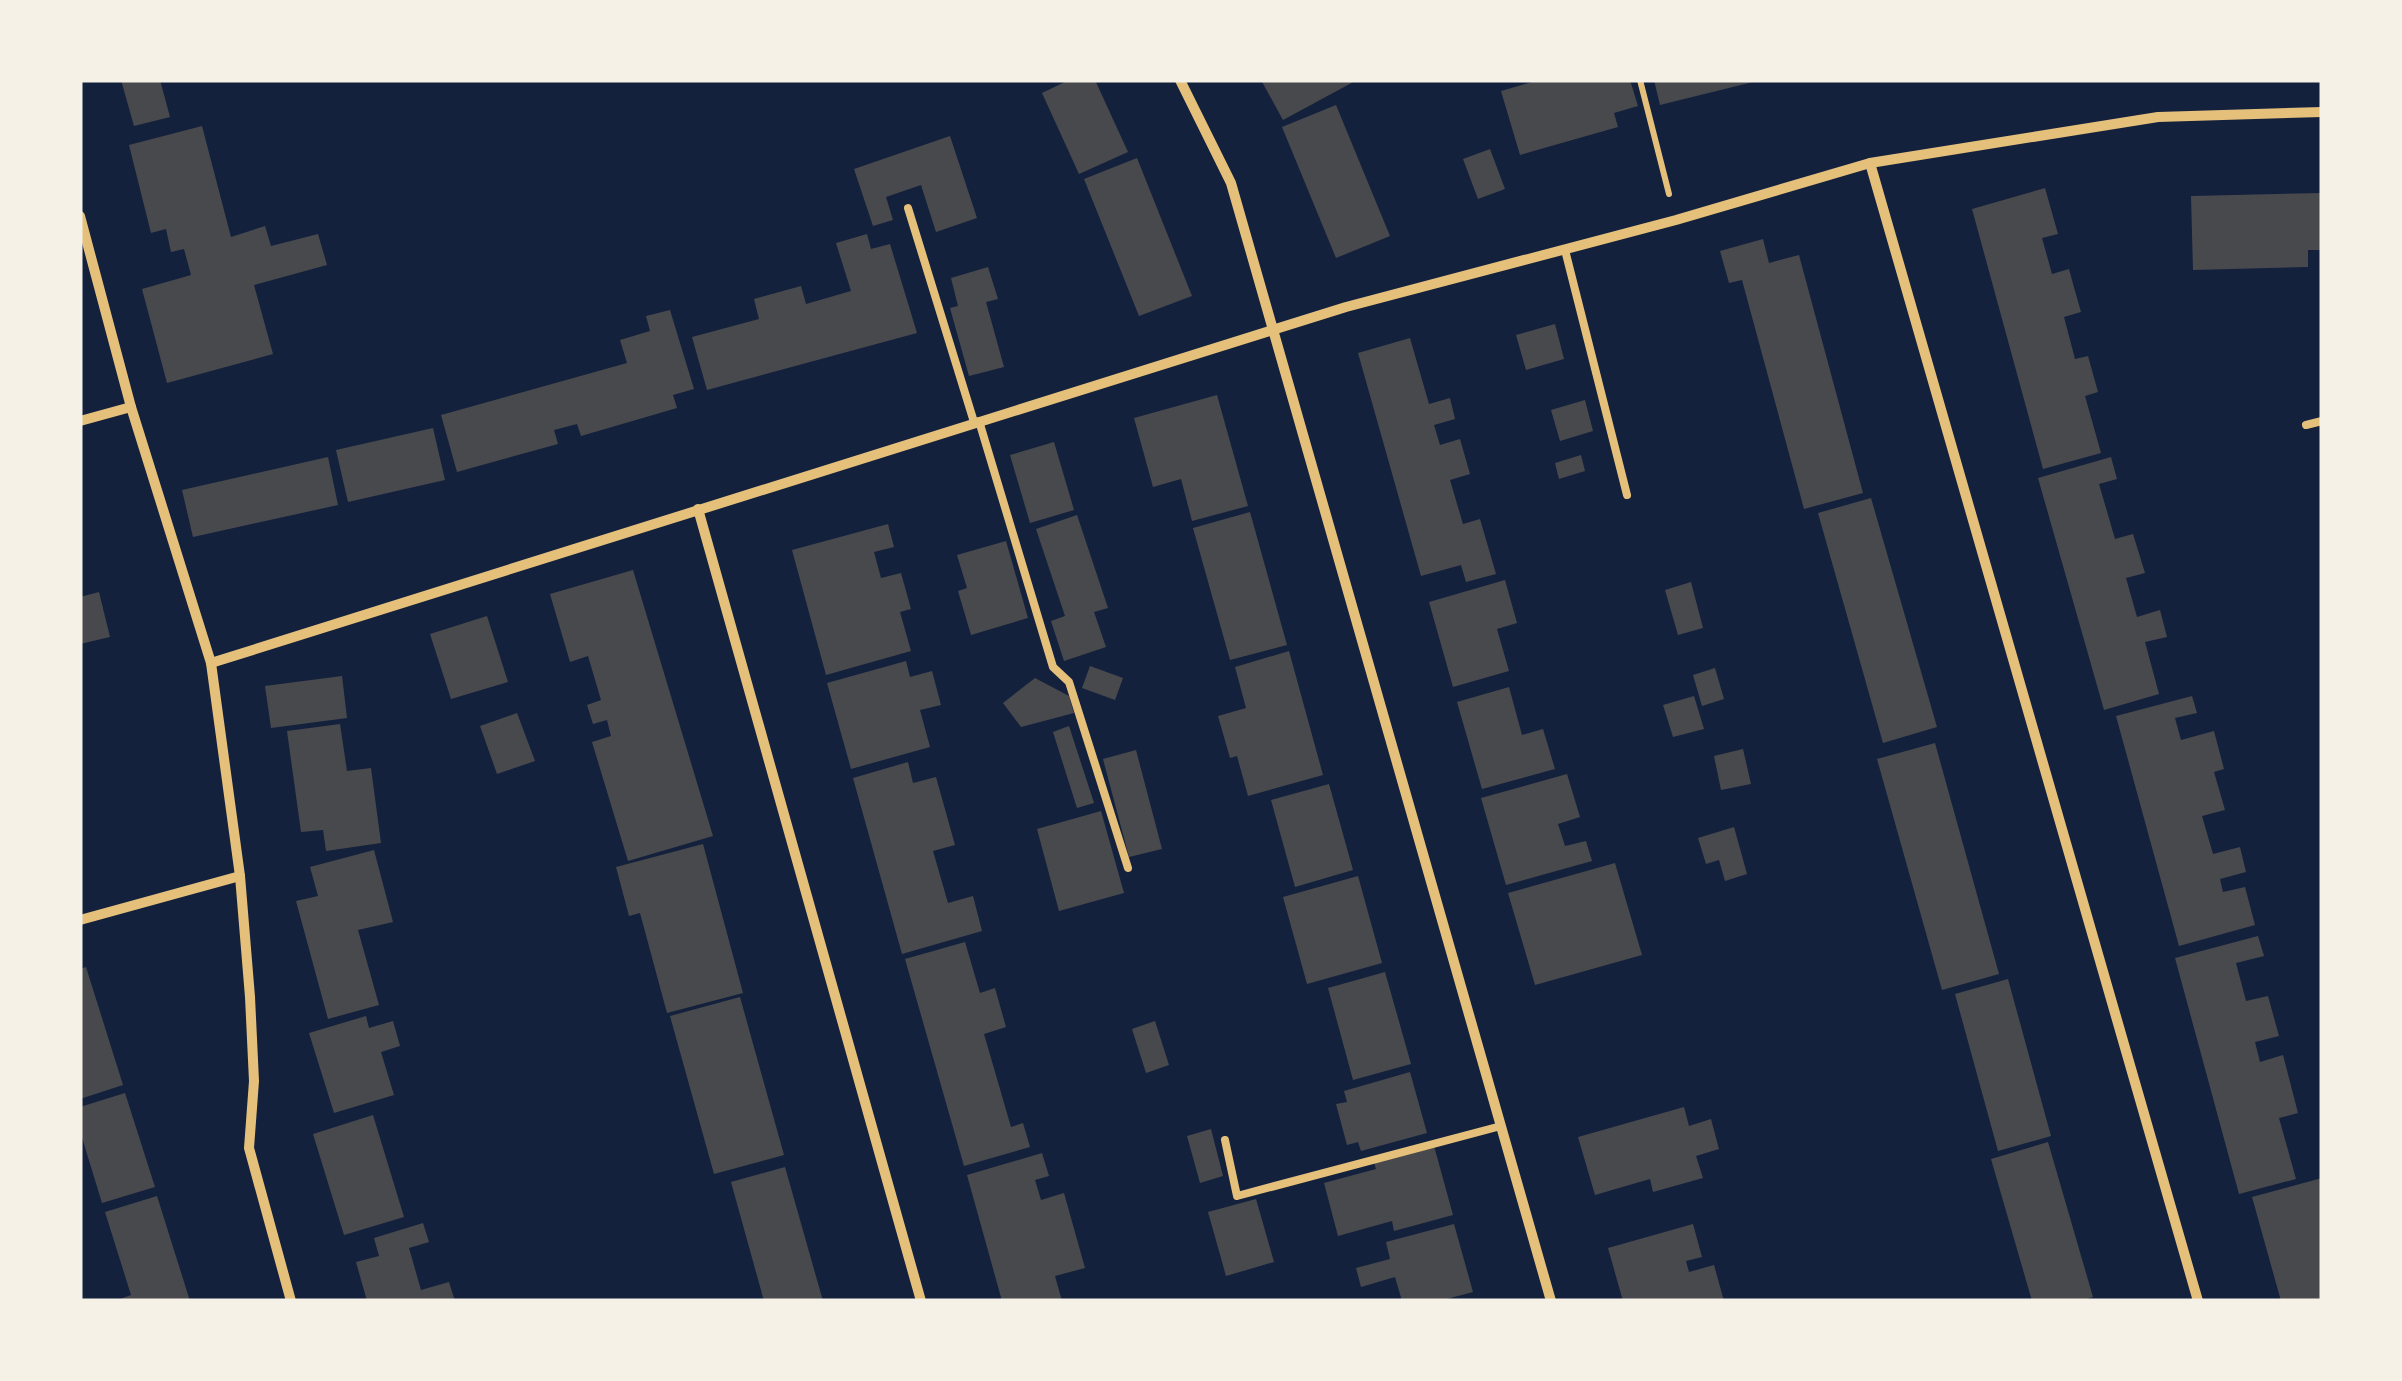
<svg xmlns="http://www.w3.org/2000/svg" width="2402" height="1381" viewBox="0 0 2402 1381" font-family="Overpass,sans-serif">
<rect width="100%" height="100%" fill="#14213d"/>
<g fill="#48494c">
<path d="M121,80H160L170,117L134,126Z"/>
<path d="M1069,80H1095L1128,152L1079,174L1042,93Z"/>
<path d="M1261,80H1357L1283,120Z"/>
<path d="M1539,80H1630L1638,106L1614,113L1618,127L1520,155L1501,91Z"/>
<path d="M1654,80H1757V81L1660,105Z"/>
<path d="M1336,105L1390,236L1336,258L1282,127Z"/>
<path d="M202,126L231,237L265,226L271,246L318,234L327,265L254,285L273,354L167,383L142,289L191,275L184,249L171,252L166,229L151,233L129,145Z"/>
<path d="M950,136L977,218L936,232L921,185L886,197L893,220L873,226L854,169Z"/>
<path d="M1490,149L1505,189L1478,199L1463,159Z"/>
<path d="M1137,158L1192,296L1139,316L1084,179Z"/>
<path d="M2045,188L2058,234L2042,238L2052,274L2069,269L2075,291L2081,312L2064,317L2075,359L2088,356L2098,392L2085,396L2101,453L2043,469L1972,209Z"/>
<path d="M2322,193V250H2308V267L2193,270L2191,196Z"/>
<path d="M867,234L871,249L890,244L917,333L707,390L692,337L759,319L754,299L801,286L806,304L851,291L836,243Z"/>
<path d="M1763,239L1769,263L1799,255L1863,493L1804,509L1742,280L1729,283L1720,251Z"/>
<path d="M988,267L998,299L986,302L1004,367L969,376L950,308L958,306L951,278Z"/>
<path d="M670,310L694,389L673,395L677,408L581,436L577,424L554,430L558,444L457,472L441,415L627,363L620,340L650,331L646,316Z"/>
<path d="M1555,324L1564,359L1526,370L1516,335Z"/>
<path d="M1410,338L1429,404L1450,398L1455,419L1434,425L1440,445L1460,439L1470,474L1450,480L1463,524L1480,519L1496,574L1466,582L1461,565L1421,576L1358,353Z"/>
<path d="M1217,395L1248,506L1192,521L1181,479L1153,487L1134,418Z"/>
<path d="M1585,400L1593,431L1560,441L1551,410Z"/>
<path d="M433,428L445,480L348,502L336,450Z"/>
<path d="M1054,442L1074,510L1030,523L1010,455Z"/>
<path d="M1581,455L1585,471L1559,479L1555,463Z"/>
<path d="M328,457L338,505L193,537L182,490Z"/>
<path d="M2111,457L2117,479L2099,484L2115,539L2133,534L2145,573L2126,578L2137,617L2160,610L2167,637L2145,642L2159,694L2104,710L2038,478Z"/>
<path d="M1871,498L1937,727L1883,743L1818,513Z"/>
<path d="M1250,512L1287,645L1230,660L1193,528Z"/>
<path d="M1077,515L1108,608L1094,612L1106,647L1064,661L1051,621L1065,616L1036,529Z"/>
<path d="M888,524L894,547L874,552L881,578L901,573L911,609L900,612L911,651L826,675L792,550Z"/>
<path d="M1006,541L1028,618L971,635L958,591L967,588L957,555Z"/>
<path d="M633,570L713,836L628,861L592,742L611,736L607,720L593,724L587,705L601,700L588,656L570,662L550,594Z"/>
<path d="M1505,580L1517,623L1497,629L1509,671L1453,687L1429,602Z"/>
<path d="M1691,582L1703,628L1678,635L1665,590Z"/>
<path d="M99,592L110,637L80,644V597Z"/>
<path d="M487,616L508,682L451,699L430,634Z"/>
<path d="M1289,651L1323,775L1248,796L1237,756L1230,758L1218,716L1246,708L1235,667Z"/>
<path d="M906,661L910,677L932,671L941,705L920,710L930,747L851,769L827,683Z"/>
<path d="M1090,666L1123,678L1115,700L1082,688Z"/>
<path d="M1715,668L1724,699L1702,706L1693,675Z"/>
<path d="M342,676L347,718L271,728L265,686Z"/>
<path d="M1035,678L1069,696L1074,713L1021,727L1003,703Z"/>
<path d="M1509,687L1522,735L1543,729L1555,769L1482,789L1457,702Z"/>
<path d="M1694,696L1704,729L1673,737L1663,705Z"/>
<path d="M2192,696L2197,713L2175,718L2181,740L2214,731L2224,769L2214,772L2225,810L2202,816L2213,854L2240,847L2246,872L2220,879L2223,892L2245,887L2255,925L2179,946L2116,716Z"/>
<path d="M517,713L535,761L497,774L480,726Z"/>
<path d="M340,724L347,771L371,768L381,843L326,851L323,830L301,832L287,731Z"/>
<path d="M1069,726L1094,803L1077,808L1053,732Z"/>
<path d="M1935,743L1999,974L1942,990L1877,759Z"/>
<path d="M1743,749L1751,784L1721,790L1714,756Z"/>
<path d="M1136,750L1162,849L1129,857L1103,759Z"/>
<path d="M908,762L913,783L936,777L955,845L933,851L948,903L973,896L982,931L902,954L853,778Z"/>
<path d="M1567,774L1580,817L1558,824L1565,846L1586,841L1592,861L1506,885L1481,798Z"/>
<path d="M1329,784L1353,870L1295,887L1271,800Z"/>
<path d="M1101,811L1124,893L1059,911L1037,829Z"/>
<path d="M1734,827L1747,874L1725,881L1719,860L1706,864L1698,838Z"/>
<path d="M703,844L743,993L667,1013L640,913L629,916L616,867Z"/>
<path d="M374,850L393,922L358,930L379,1005L328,1019L296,901L318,896L310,867Z"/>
<path d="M1615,863L1642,955L1535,985L1508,893Z"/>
<path d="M1358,876L1382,963L1307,984L1283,897Z"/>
<path d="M2258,936L2264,956L2236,963L2246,1001L2268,996L2279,1036L2255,1042L2260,1062L2283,1055L2298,1113L2279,1118L2296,1179L2239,1194L2175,958Z"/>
<path d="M965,942L980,993L995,988L1006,1027L984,1034L1011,1127L1023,1123L1030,1147L964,1166L905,959Z"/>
<path d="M86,967L123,1085L80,1099V969Z"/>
<path d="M1385,972L1411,1064L1353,1080L1328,988Z"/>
<path d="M2008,979L2051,1136L1998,1151L1955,994Z"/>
<path d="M740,997L784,1155L714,1174L670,1016Z"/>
<path d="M366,1016L369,1028L393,1021L400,1046L381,1052L394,1095L334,1113L309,1033Z"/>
<path d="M1155,1021L1169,1065L1146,1073L1132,1029Z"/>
<path d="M1410,1072L1427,1133L1361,1151L1358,1142L1347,1145L1336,1104L1347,1102L1344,1091Z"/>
<path d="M125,1093L155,1187L102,1203L80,1131V1107Z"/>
<path d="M1684,1107L1689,1126L1711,1119L1719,1149L1696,1156L1703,1178L1653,1192L1650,1179L1595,1195L1578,1137Z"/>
<path d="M373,1115L404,1217L344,1235L313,1134Z"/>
<path d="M1211,1129L1223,1176L1200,1183L1187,1136Z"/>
<path d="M2048,1142L2093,1297L2081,1301H2032L1991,1159Z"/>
<path d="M1434,1146L1453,1215L1394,1231L1392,1221L1338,1236L1324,1183L1376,1169L1374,1162Z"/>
<path d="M1042,1153L1049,1176L1035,1180L1041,1200L1064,1193L1085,1268L1055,1276L1062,1301H1002L967,1175Z"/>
<path d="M785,1167L823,1301H764L731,1182Z"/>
<path d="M2322,1178V1301H2281L2252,1197Z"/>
<path d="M157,1196L190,1301H115L131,1295L105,1212Z"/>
<path d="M1256,1199L1274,1262L1226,1276L1208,1212Z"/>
<path d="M423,1223L429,1242L409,1248L421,1290L449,1282L455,1301H367L356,1262L379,1256L374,1238Z"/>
<path d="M1454,1224L1473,1292L1439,1301H1402L1395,1277L1361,1287L1356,1268L1390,1259L1386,1242Z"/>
<path d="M1693,1224L1702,1257L1686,1261L1689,1272L1714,1265L1724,1301H1623L1608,1248Z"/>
</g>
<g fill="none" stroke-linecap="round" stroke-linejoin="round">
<path stroke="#e5c07b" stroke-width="6" d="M1640,80L1669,194"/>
<g stroke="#e5c07b" stroke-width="8">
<path d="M908,208L974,422"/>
<path d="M1565,250L1627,495"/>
<path d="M979,421L1053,667L1069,682L1128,868"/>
<path d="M2306,425L2322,421"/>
<path d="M1225,1140L1237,1196L1501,1126"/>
</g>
<g stroke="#e5c07b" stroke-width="10">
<path d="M1180,80L1231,183L1551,1301"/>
<path d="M1870,163L2198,1301"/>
<path d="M80,216L131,407L211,663L240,876L250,997L254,1081L249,1148L291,1301"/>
<path d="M80,421L131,407"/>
<path d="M698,509L921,1301"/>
<path d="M211,663L1346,307L1676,220L1870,163L2158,117L2322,112"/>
<path d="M80,920L240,876"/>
</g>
</g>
<rect width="2402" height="1381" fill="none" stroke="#f6f1e7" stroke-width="165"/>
</svg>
